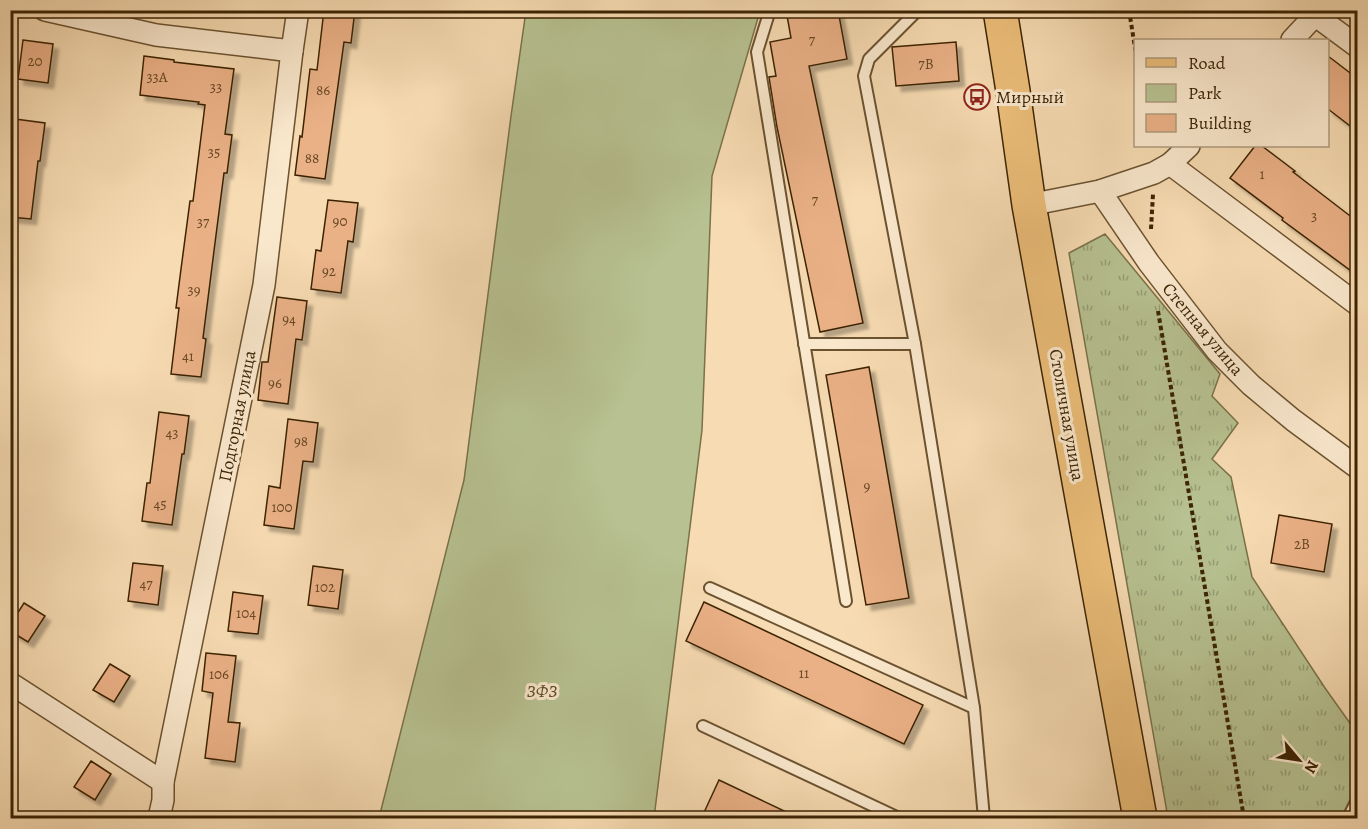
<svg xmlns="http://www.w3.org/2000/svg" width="1368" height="829" viewBox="0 0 1368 829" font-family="Alegreya,serif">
<defs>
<pattern id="grass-tufts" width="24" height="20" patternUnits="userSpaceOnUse" patternTransform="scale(1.5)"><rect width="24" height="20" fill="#b7c191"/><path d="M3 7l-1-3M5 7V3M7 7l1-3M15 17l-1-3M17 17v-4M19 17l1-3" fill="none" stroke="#969d74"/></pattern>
<filter id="shadow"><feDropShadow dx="5.5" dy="5.5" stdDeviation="1.5" flood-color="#0004"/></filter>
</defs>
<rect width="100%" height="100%" fill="#f7dbb2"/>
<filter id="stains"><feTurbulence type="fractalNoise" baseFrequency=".00333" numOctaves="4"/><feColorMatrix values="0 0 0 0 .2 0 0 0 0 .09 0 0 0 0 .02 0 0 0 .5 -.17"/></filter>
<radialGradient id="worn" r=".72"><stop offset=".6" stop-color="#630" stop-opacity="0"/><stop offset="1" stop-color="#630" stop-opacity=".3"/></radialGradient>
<path fill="url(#grass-tufts)" stroke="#7a724a" stroke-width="1.5" d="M1105,234L1220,374L1212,396L1238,423L1212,459L1231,477L1252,577L1325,688L1357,733V818H1168L1069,253Z"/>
<path fill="#b7c191" stroke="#7a724a" stroke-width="1.5" d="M526,11H760L712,176L702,430L654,818H379L464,480L511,116Z"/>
<g fill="#eab086" stroke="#3c2404" stroke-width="1.5" filter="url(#shadow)">
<path d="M324,10H355L351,43L344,42L325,179L295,175L300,136L302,137L310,69L317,70Z"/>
<path d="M786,10H838L847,59L809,66L863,323L820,332L777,127L769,77L776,76L770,42L791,38Z"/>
<path d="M23,40L53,44L48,83L18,79Z"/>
<path d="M956,42L959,81L896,86L892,47Z"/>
<path d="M144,56L174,60V62L234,69L225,134L232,135L227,173H224L215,243L203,338L206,339L201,377L171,374L179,308H176L181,269L190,201H193L205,105L198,104L199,102L140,95Z"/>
<path d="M1328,56L1358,79V132L1328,109Z"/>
<path d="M15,119L45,123L40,161H38L31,219L10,217V151Z"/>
<path d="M1255,146H1262L1295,171L1293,172L1358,222V276L1282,220L1283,218L1230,178Z"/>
<path d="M328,200L358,203L353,242L348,241L341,293L311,289L316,250L321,251Z"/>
<path d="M277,297L307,301L302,340L296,339L288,404L258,400L262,362H268Z"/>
<path d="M869,367L909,598L866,605L826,375Z"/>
<path d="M159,412L189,416L184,454H182L172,525L142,521L147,483H150Z"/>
<path d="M288,419L318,423L313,462L303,461L294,529L264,525L269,486L280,488Z"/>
<path d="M1279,515L1332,524L1324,572L1271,563Z"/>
<path d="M133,563L163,566L158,605L128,601Z"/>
<path d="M313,566L343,570L338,609L308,605Z"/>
<path d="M233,592L263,596L258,634L228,631Z"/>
<path d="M704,602L923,705L904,744L686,641Z"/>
<path d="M24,603L45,616L28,642L10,631V625Z"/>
<path d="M206,653L236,656L228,722L240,723L235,762L205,758L213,693L202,691Z"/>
<path d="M110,664L130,676L114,702L93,690Z"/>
<path d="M91,761L111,774L95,800L74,787Z"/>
<path d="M719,780L801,819H701Z"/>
</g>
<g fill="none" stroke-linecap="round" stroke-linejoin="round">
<g stroke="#6b5230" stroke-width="14">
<g id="lane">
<path d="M770,10L757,52L846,601"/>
<path d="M918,10L869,59L864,76L915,344L974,708L984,818"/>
<path d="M804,344H915"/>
<path d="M710,588L974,708"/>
<path d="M703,726L899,818"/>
<path d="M1348,818L1358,798"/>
</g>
</g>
<g stroke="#6b5230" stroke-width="24">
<g id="street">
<path d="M45,10L156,35L292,51"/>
<path d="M1316,16L1358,47"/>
<path d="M1292,40L1320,10"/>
<path d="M1170,164L1358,305"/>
<path d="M1100,191L1149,263L1217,351L1251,385L1293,420L1358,468"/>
<path d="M1029,205L1100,191L1154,173L1170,164L1189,146"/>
<path d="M10,683L163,782"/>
<path d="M159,818L163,800V782L264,285L292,51L298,10"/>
</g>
</g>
<g stroke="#3c2404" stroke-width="36">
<path id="primary" d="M1000,10L1013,91L1029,205L1140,818"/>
</g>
<g stroke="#3c2404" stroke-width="4" stroke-dasharray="4.5 3" stroke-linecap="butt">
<path d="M1129,10L1136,54"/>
<path d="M1151,229L1153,194"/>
<path d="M1158,311L1244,818"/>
</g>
<use href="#lane" stroke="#fae8cd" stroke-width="10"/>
<use href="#street" stroke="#fae8cd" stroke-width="21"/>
<use href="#primary" stroke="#ecbe79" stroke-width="33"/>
</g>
<defs>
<g id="bus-ring" transform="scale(1.35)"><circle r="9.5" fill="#fae8cd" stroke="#8f2418" stroke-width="1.5"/><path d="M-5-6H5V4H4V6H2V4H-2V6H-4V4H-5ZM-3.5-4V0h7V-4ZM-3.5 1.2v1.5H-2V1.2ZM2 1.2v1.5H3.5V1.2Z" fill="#8f2418"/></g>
</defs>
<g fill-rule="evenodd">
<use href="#bus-ring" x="977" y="97"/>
</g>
<g text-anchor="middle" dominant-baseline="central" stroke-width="6" stroke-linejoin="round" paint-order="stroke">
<g font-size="15" fill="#684724">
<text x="812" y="40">7</text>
<text x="35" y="61">20</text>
<text x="926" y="64">7В</text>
<text x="157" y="77">33А</text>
<text x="216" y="87">33</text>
<text x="323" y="90">86</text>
<text x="214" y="152">35</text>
<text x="312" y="158">88</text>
<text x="1262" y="174">1</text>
<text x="815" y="200">7</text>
<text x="1314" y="216">3</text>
<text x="340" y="221">90</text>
<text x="203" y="222">37</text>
<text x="329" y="271">92</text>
<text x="194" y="290">39</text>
<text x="289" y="319">94</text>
<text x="188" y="356">41</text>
<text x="275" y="383">96</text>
<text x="172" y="433">43</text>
<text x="301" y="441">98</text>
<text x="867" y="486">9</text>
<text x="160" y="504">45</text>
<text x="282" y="507">100</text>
<text x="1302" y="544">2В</text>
<text x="146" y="584">47</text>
<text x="325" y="587">102</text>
<text x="246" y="613">104</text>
<text x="804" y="673">11</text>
<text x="219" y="674">106</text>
</g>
<g font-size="18" fill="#3c2404" stroke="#fae8cd" text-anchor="start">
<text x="996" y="97">Мирный</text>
</g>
<g font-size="18" fill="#3c2404" stroke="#fae8cd">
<text transform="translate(1203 329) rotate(50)">Степная улица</text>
<text transform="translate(1067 415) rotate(80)">Столичная улица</text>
<text transform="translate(237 416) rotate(-79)">Подгорная улица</text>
</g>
<g font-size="18" font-style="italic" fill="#5b4b27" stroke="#fae8cd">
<text x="542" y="691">ЗФЗ</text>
</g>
</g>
<rect width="1368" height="829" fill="none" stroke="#f7dbb2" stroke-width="36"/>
<rect x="12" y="12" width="1344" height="805" fill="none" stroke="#3c2404" stroke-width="3"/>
<rect x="18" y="18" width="1332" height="793" fill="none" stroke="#3c2404" stroke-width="1.5"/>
<rect x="1134" y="39" width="195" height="108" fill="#fae8cd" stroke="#ae9a7d" stroke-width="1.5"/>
<rect x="1146" y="58" width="30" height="9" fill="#ecbe79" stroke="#ae9a7d" stroke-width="1.5"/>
<text x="1188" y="69" font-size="18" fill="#3c2404">Road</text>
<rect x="1146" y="84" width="30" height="18" fill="#b7c191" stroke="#ae9a7d" stroke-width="1.5"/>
<text x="1188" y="99" font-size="18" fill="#3c2404">Park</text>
<rect x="1146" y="114" width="30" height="18" fill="#eab086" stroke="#ae9a7d" stroke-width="1.5"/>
<text x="1188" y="129" font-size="18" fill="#3c2404">Building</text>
<g transform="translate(1299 760) rotate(119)" stroke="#fae8cd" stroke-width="4.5" paint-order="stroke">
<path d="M0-4.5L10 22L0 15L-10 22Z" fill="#3c2404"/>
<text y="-9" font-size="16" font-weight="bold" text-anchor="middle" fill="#3c2404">N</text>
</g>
<rect width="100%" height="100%" filter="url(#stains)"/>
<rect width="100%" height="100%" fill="url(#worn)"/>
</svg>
